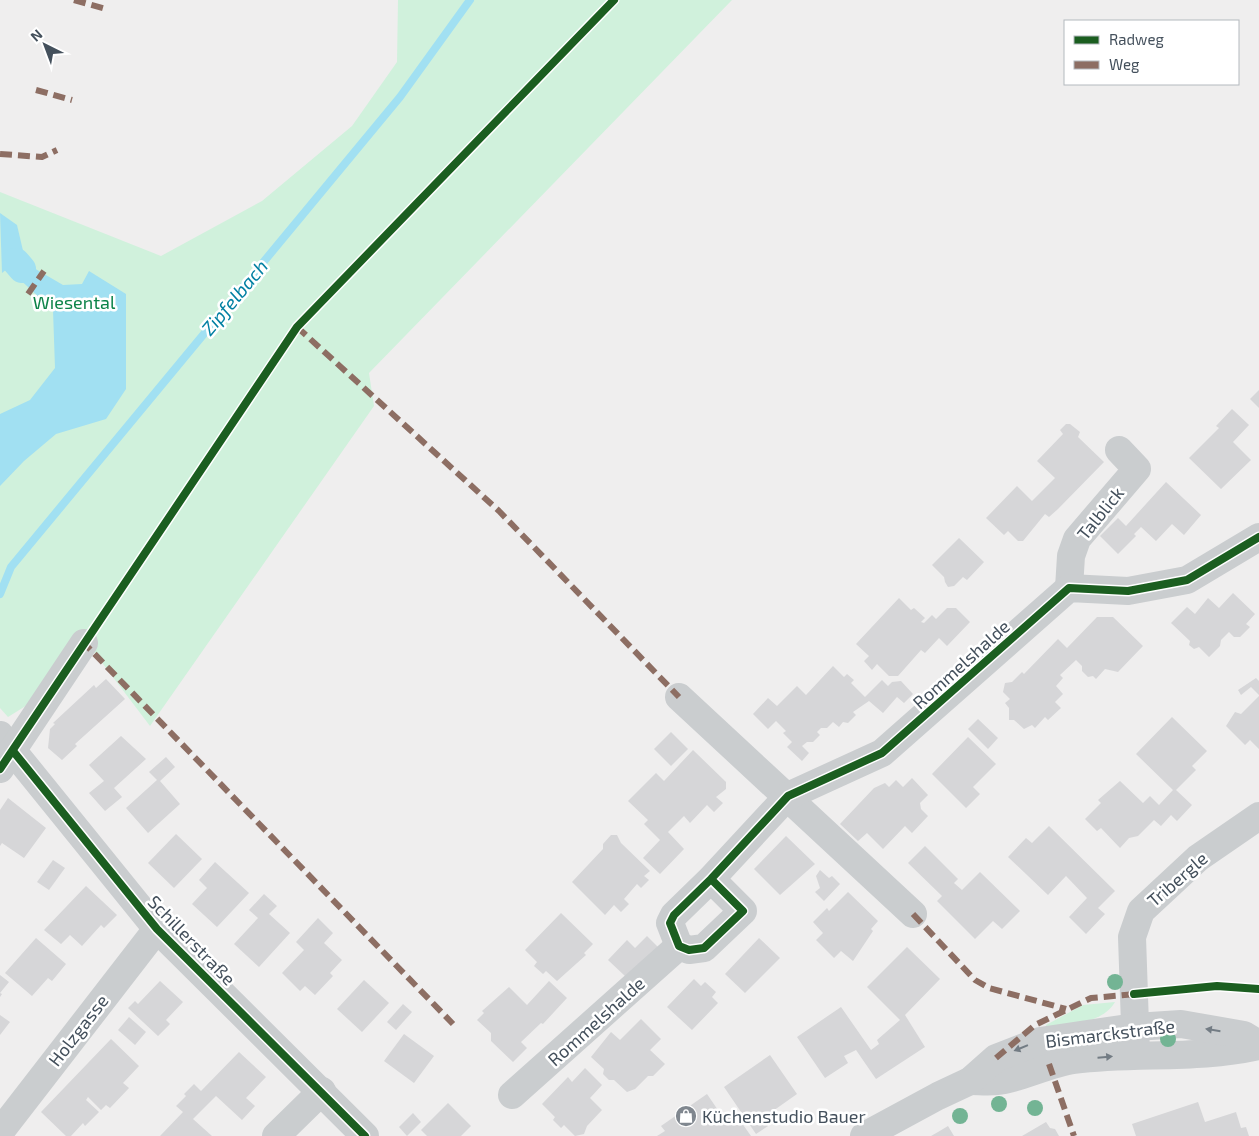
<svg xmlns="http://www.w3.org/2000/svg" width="1259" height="1136" viewBox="0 0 1259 1136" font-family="'Exo 2',sans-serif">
<rect width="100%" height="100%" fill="#efeeee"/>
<g fill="#d0f1dc">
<path d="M398,0H732L369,373L374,406L150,726L81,635L32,702L8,717L0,708V192L161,256L262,201L352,126L397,62Z"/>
<path d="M1115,1002C1102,1024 1070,1024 1047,1029L1046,1025L1083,1005Z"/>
</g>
<g fill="#a1e0f2">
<path d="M0,213L17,225L24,255L2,273Z"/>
<path d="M27,264L63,285L82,284L89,271L126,294V389L106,419L56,434L24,461L0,486V414L30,400L55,368L53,310L15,275Z"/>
</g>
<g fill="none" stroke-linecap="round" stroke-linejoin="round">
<path stroke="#a1e0f2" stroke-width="8" d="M0,594L11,567L400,97L470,0"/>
<path stroke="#a1e0f2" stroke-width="28" d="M16,262L22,269"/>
</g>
<g fill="#d6d6d8">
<path d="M1259,390V408L1250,399Z"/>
<path d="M1232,409L1249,425L1233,442L1251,460L1221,489L1189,458L1219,428L1216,426Z"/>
<path d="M1066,424H1070L1080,432L1078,437L1104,462L1058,509L1049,517L1045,514L1023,541H1018L1008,531L1004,535L986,518L1017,486L1032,501L1055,478L1037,461L1063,434L1060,430Z"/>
<path d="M1166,482L1201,515L1184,535L1172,524L1156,541L1141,527L1134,534L1136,536L1118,554L1100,536L1118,518L1126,526Z"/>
<path d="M959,538L984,562L967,580L963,577L954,586L948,587L945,582L944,577L932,565Z"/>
<path d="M1233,593L1255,614L1246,624L1250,627L1240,637H1234L1229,632L1221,640L1220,646L1209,657L1199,647L1194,649L1189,645L1190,641L1171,623L1187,607L1195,614L1208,598L1219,608Z"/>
<path d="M899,598L911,610L914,608L925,618L921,622L924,623L932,615L936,619L947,608H956L970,622L947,646L939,638L925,653L921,650L898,676H889L877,664L872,670L864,661L869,656L856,644Z"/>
<path d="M1097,617H1113L1143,646L1118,672L1105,669L1096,679L1093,676L1088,677L1082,671V666L1076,660L1060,675L1063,678L1056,686L1063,694L1055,702L1061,708L1048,720L1045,717L1035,728L1032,725L1024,729L1014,720H1009V708L1005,703L1010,699L1003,692L1005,683L1012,682L1022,672L1024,674L1058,639L1067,648Z"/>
<path d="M833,666L844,677L847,674L854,680L851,683L865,697L882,680L888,686L892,682L901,681L913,694L904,703L897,697L883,713L869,701L853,712L856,715L848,723L843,722L839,727L833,722L827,728H821L817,732L820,735L813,742H807L802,746L809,753L802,761L787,747L792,742L783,733L786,731L776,721L768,729L753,714L768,698L777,706L797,686L806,695Z"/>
<path d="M1256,678L1259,681V695L1251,687L1241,695L1238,690Z"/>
<path d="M106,679L125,699L75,744L77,746L62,760L48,748L50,729L55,724L53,723L94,685L96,688Z"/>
<path d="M1259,696V749L1250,740L1245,745L1226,726L1235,712L1241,714Z"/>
<path d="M1172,717L1207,751L1192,766L1196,770L1176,790L1192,805L1177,821L1171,815L1161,826L1154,820L1138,836L1129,838L1120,848L1101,828L1097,831L1085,819L1101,803L1098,800L1120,781L1143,803L1150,796L1159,805L1173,790L1136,754Z"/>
<path d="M978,719L998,738L988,749L968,729Z"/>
<path d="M671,732L688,749L671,766L654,749Z"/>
<path d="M121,736L146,759L114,788L122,797L105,811L89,793L104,781L89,765Z"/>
<path d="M968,737L996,764L973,787L980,794L966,808L932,774Z"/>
<path d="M693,750L726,782V789L716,797L723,803L714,812L707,805L690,823L684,816L668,832L684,849L660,874L643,858L660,840L644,824L648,820L628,801L656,773L664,781Z"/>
<path d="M166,757L175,767L160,781L180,804L148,833L126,808L157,780L149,772Z"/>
<path d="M912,778L928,795L920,803L921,809L928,816L912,833L905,826L883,849L867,833L858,841L840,824L874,788L885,783L889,787L896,780L903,787Z"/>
<path d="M8,798L46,828L24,858L2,843L0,846V810Z"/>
<path d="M1049,826L1115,891L1098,908L1105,914L1086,934L1069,917L1087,898L1066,876L1048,895L1008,857L1026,838L1032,843Z"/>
<path d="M176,834L202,859L174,888L148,863Z"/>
<path d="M611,835H617L621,843L650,871L644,876L649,880L641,888L637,884L624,899L629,904L621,912L614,905L605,915L572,882L603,849V844Z"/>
<path d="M786,836L815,864L780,895L754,869Z"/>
<path d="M925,846L958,879L954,883L962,890L980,872L1020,911L1002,929L993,921L975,939L937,901L942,896L908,863Z"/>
<path d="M53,860L65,868L49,890L37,882Z"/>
<path d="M215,862L249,893L217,927L192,904L207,888L199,880Z"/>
<path d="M820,870L829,878L832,876L840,884L824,901L815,892L820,888L816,876Z"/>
<path d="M86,886L117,915L104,928L101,925L82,946L70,935L61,944L44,930Z"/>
<path d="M848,892L878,921L871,929L873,931L853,961L841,951L834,958L816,940L823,933L813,922L827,908L829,911Z"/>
<path d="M264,894L277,906L269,914L290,933L259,967L234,944L258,918L249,910Z"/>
<path d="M561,913L593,944L584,953L586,955L557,981L546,971L543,974L534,966L537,962L525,950Z"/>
<path d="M318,918L333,933L324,943L342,960L330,973L333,976L315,995L305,986L300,991L282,973L304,950L296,942Z"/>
<path d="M647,936L659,948L625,976L608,960L627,940L635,948Z"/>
<path d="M36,938L66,964L52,981L48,978L32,996L5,973Z"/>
<path d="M759,938L780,958L745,993L725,974Z"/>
<path d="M907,947L940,979L905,1015L925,1047L876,1079L856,1050L844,1056L848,1063L825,1078L797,1037L841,1007L871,1050L879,1044L877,1040L900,1020L867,987Z"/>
<path d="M0,975L9,982L0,993L2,994L0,997Z"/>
<path d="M694,979L701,986L705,982L716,992L712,997L718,1003L692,1030L667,1007Z"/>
<path d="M364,980L389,1003L362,1032L337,1009Z"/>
<path d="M160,981L183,1002L166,1020L170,1024L158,1036L128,1008L135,1001L138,1004Z"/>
<path d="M549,981L567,998L543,1024L541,1023L521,1042L527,1048L513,1062L491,1041V1033L477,1020L484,1013L482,1011L509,987L527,1005Z"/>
<path d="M403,1004L412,1012L396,1030L387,1022Z"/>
<path d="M0,1015L10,1022L0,1035Z"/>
<path d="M129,1017L146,1032L135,1045L118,1030Z"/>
<path d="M641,1019L661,1039L650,1050L665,1064L653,1076H648L635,1089L627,1092L614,1080H609L603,1074L604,1069L591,1057L611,1032L620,1040Z"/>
<path d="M404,1034L434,1056L414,1083L384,1061Z"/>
<path d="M111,1039L139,1066L123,1083L129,1088L110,1108L106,1105L101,1110L88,1097L86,1100L99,1112L85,1126L83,1123L71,1136H66L41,1112Z"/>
<path d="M239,1052L266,1077L246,1098L255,1106L242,1120L216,1096L193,1119L212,1136H160L183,1112L176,1106L186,1096L184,1094L194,1084L201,1091Z"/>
<path d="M770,1055L797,1094L763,1118L768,1126L756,1134L724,1087Z"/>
<path d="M585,1068L602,1085L590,1098L602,1110L587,1126L584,1134L575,1136L564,1125L561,1128L553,1120L555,1117L542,1104L568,1077L572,1082Z"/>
<path d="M707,1094L724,1119L734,1112L751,1136H657L665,1131L661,1126Z"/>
<path d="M1198,1102L1205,1122L1236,1112L1241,1128L1246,1127L1249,1136H1136L1132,1124Z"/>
<path d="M448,1103L471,1126L461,1136H427L421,1130Z"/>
<path d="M413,1113L421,1122L407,1136L399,1127Z"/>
<path d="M1046,1122L1050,1128L1055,1129L1059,1136H1022Z"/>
<path d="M948,1126L954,1136H931L938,1132Z"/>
</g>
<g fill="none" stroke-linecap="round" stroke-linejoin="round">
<g stroke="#cacdcf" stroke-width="28">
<path d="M1069,588L1071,556L1077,539L1137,469L1119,450"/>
<path d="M679,697L913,914"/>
<path d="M0,735L157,929L365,1136"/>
<path d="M0,769L84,643"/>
<path d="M711,879L743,911L704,948L689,950L679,946L670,923L674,915L711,879L788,796L882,753L1069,588L1128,591L1187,580L1259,537"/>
<path d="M1136,1054L1132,937L1141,911L1198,858L1259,816"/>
<path d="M512,1095L679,946"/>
<path d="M0,1132L157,929"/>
<path d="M276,1136L322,1091"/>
</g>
<g stroke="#cacdcf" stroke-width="28">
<path d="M970,1081C979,1081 988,1082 997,1081C1020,1079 1047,1064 1074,1060C1135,1052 1199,1060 1259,1046"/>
<path d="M864,1136L938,1096L970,1081L996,1058L1040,1041L1135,1027L1181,1024L1244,1035L1259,1044"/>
</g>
<g stroke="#8d6e63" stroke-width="6" stroke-dasharray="12 6" stroke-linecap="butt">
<path d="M74,0L106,9"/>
<path d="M36,90L72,100"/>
<path d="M0,154L42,157L57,150"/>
<path d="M28,294L44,271"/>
<path d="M297,327L499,511L679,697"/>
<path d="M86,641L84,643L453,1024"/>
<path d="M913,914L975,980L989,988L1066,1009"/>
<path d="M996,1058L1035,1025L1091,998L1137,994"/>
<path d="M1049,1064L1074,1136"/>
</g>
<g stroke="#fff" stroke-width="11">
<g id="cycleway">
<path d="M13,751L157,929L365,1136"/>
<path d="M0,769L297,327L614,0"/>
<path d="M711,879L743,911L704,948L689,950L679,946L670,923L674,915L711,879L788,796L882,753L1069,588L1128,591L1187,580L1259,537"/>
<path d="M1134,994L1217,986L1259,989"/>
</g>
</g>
<use href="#cycleway" stroke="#1b5e20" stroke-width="8"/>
</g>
<g fill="#73b494">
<circle cx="1115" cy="982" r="8"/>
<circle cx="1168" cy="1039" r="8"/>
<circle cx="999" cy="1104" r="8"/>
<circle cx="1035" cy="1108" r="8"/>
<circle cx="960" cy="1116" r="8"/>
</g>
<defs><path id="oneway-solid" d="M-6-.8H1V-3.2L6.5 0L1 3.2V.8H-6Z" transform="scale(1.25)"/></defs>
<g fill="#737c84">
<use href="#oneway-solid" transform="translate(1213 1030) rotate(-171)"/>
<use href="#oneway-solid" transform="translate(1021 1048) rotate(158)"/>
<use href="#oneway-solid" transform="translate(1105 1057) rotate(-5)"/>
</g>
<defs>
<g id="shop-disc" transform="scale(1.125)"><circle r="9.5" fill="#80878f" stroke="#fff"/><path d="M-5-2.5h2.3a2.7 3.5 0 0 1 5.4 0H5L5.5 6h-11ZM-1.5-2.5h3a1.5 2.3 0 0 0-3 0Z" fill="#fff"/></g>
</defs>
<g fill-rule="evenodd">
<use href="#shop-disc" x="686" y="1116"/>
</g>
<g text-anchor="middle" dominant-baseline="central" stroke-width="5" stroke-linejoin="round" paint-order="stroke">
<g font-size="18" fill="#0e844a" stroke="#fff">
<text x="74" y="302">Wiesental</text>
</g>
<g font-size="18" fill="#44505c" stroke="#fff">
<text transform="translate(1100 513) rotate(-51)">Talblick</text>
<text transform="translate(961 664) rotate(-42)">Rommelshalde</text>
<text transform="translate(1177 879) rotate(-41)">Tribergle</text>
<text transform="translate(192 940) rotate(46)">Schillerstraße</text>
<text transform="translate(596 1021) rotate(-42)">Rommelshalde</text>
<text transform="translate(78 1030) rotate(-52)">Holzgasse</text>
<text transform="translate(1110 1033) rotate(-7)">Bismarckstraße</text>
</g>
<g font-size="18" fill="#44505c" stroke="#fff" text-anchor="start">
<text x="702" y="1116">Küchenstudio Bauer</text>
</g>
<g font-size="19" font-style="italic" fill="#0280a3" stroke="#fff">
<text transform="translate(234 297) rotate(-50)">Zipfelbach</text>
</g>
</g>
<rect x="1064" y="20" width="175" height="65" fill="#ffffff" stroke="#b4b9be"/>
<rect x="1074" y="36" width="25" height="8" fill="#1b5e20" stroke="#b4b9be"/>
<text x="1109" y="45" font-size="15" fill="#44505c">Radweg</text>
<rect x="1074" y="61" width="25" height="8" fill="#8d6e63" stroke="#b4b9be"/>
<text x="1109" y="70" font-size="15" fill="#44505c">Weg</text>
<g transform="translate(45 45) rotate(318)" stroke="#ffffff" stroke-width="4" paint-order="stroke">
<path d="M0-4L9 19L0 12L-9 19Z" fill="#44505c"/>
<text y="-8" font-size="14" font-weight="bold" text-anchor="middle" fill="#44505c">N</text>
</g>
</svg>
